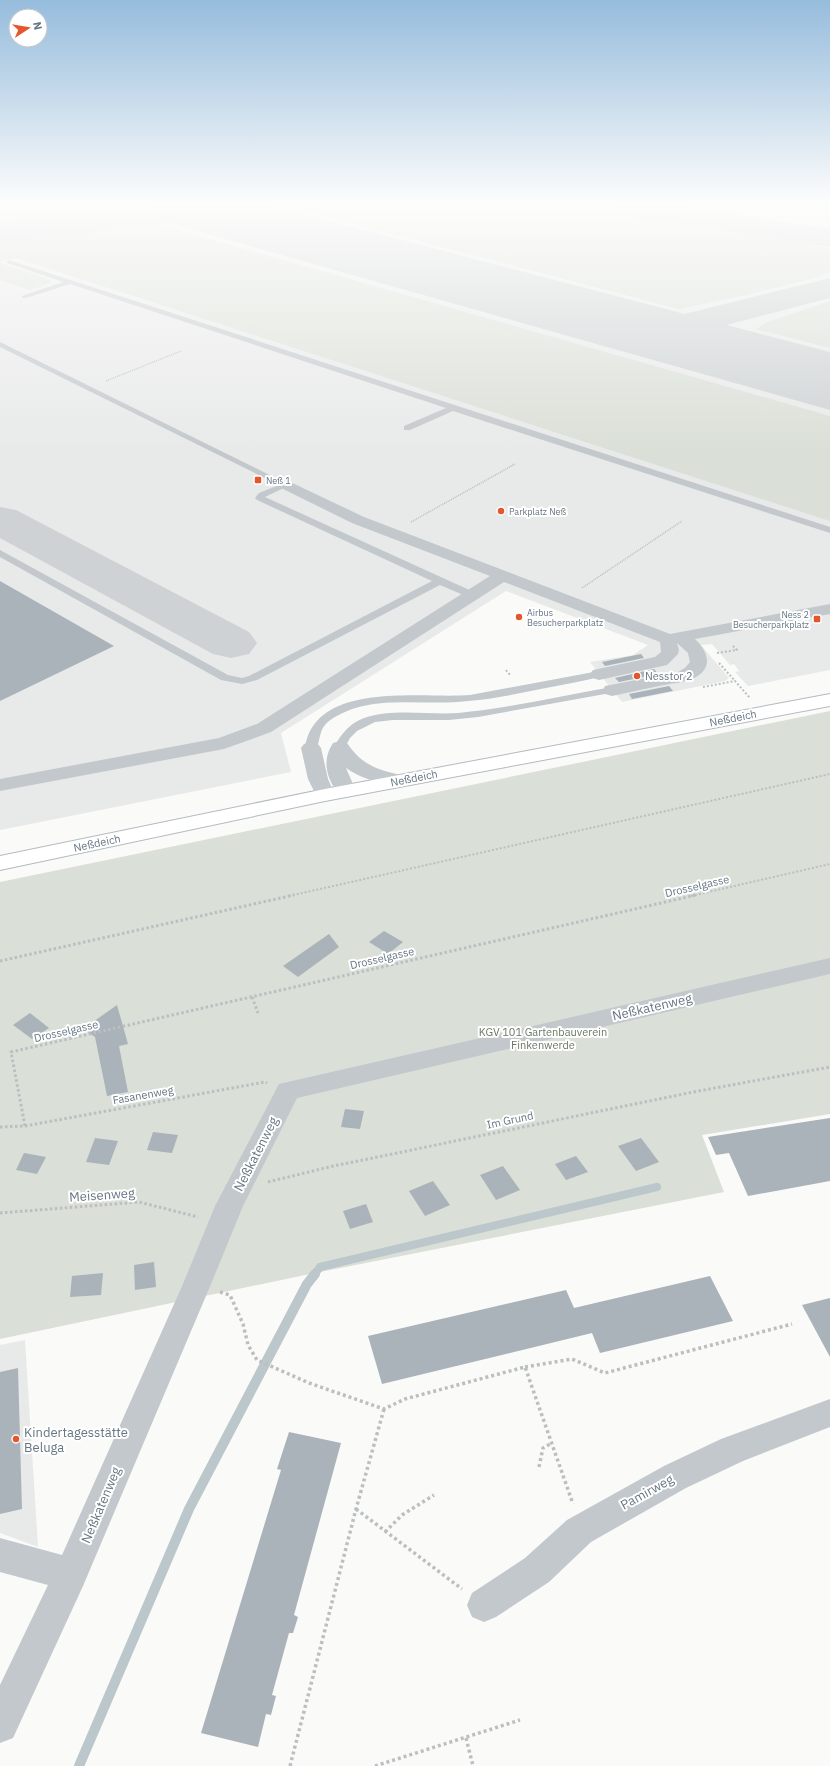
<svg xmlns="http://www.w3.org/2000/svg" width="830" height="1766" viewBox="0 0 830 1766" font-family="'IBM Plex Sans',sans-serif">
<rect width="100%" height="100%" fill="#fafaf8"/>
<g fill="#e8e9e9">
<path d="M0,205H830V670L748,686L735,672L739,671L734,664L730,665L712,644L701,645L729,678L725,681L622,702L590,662L633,655L648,645L506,591L281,733L291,772L0,830Z"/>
<path d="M25,1340L38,1547L0,1533V1345Z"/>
</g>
<g fill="#dadfd7">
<path d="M0,205H91L104,209L78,217L0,228Z"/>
<path d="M281,205H583L720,227L727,230C762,235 796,240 830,249V272L819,277L746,295L679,309Z"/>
<path d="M153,223L830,416V521L16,258L0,261V240Z"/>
<path d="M0,263L46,278L51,281L50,283L30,290L0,280Z"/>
<path d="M830,301V348L756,329L770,321Z"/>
<path d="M830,711V1114L702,1135L724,1192L310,1274L0,1339V882Z"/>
</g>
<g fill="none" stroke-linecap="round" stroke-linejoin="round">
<path stroke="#bbc7cb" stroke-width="8" d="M314,1275L320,1267L657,1187"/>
<path stroke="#bbc7cb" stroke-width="10" d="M79,1766L189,1509L307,1284L315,1274"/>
<g fill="#ced2d4" fill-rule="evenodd">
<path d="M171,205L220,206L230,209L235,215L230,221L220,224L177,222L0,243V225Z"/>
<path d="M607,205H676L830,229V247L621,214L611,211Z"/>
<path d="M830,278V298L672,339C653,341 640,339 622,334L616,327L622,320L634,316L653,319L672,317Z"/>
<path d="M0,507L16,510L249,632L257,643L249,654L231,658L213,654L0,538Z"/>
</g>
<path fill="#ced2d4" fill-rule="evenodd" d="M147,205H268L830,352V410L158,220Z"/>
</g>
<g fill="#aab3b9">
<path d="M0,581L114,646L0,701Z"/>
<path d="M641,654L644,658L605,666L602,662Z"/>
<path d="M654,669L658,674L619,682L615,678Z"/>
<path d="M669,686L673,691L632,699L629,694Z"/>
<path d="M384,931L403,942L388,954L369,942Z"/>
<path d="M329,934L339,947L298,977L283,966Z"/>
<path d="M117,1005L128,1044L119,1046L128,1092L107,1096L95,1037L83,1029Z"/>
<path d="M30,1013L49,1028L32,1039L13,1025Z"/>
<path d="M345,1109L364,1111L360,1129L341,1127Z"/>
<path d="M830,1118V1181L748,1196L729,1153L716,1155L708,1137Z"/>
<path d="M153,1132L178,1135L172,1153L147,1150Z"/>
<path d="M95,1138L118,1141L109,1165L86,1162Z"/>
<path d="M641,1138L659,1162L636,1171L618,1146Z"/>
<path d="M24,1153L46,1157L37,1174L16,1170Z"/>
<path d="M576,1156L588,1172L566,1180L555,1164Z"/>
<path d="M503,1166L520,1190L496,1200L480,1175Z"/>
<path d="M433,1181L450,1205L425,1216L409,1191Z"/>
<path d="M366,1204L373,1222L350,1229L343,1211Z"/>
<path d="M154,1262L156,1287L135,1290L134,1265Z"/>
<path d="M103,1273L101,1295L70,1297L72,1276Z"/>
<path d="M710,1276L733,1321L600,1353L592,1333L382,1384L368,1336L566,1290L574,1308Z"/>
<path d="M830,1298V1357L802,1305Z"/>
<path d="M18,1368L22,1509L0,1514V1372Z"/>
<path d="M289,1432L341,1443L294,1615L298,1617L293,1633H289L272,1695L276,1696L271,1715L266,1714L258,1747L201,1733L281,1470L277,1469Z"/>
</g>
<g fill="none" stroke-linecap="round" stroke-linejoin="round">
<g stroke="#b3babf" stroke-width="2">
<path id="secondary" d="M830,694V706L325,801L0,870V856L325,789Z"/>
</g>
<g stroke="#bbbfc2" stroke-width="1.5" stroke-dasharray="1 1" stroke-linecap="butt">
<path d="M106,381L181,351"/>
<path d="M411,522L515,464"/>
<path d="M582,588L682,521"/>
</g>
<g stroke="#bbbfc2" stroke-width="2" stroke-dasharray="2 2" stroke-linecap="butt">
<path d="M717,653L737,650L732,645"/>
<path d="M719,663L735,681"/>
<path d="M506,670L510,675"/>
<path d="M703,687L735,681L750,698"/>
<path d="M289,896L830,774"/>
<path d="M691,896L830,864"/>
</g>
<g stroke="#bbbfc2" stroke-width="3" stroke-dasharray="2.5 2.5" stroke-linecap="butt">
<path d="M0,961L294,895"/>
<path d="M252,997L258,1013"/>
<path d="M25,1126L11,1052L696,895"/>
<path d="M0,1127L25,1126L265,1082L267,1083"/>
<path d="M268,1182L329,1167L693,1092L830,1067"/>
<path d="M0,1213L139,1202L198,1217"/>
</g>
<g stroke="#bbbfc2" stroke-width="3.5" stroke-dasharray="3 3" stroke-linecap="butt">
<path d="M220,1292L230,1295L243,1324L248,1345L257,1360L309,1383L384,1409L405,1399L525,1367L573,1504"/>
<path d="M525,1367L572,1359L605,1373L792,1324"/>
<path d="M539,1467L543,1448L552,1443"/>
<path d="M356,1509L462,1589"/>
<path d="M385,1532L402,1515L434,1495"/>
<path d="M466,1738L473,1766"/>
<path d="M290,1766L356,1509L384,1409"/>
<path d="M375,1766L520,1720"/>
</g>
<g fill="#c3c8cc" fill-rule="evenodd">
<path d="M9,260L830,527V533L453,411L410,430H404V426L446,408L70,284L26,298H22V296L63,282L7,263L6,262Z"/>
<path d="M0,342L290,485L265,497L476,593L477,595L472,598L468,597L440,585L257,680L242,684L221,680L0,557V550L228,675L242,678L249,676L432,581L257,500L255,498L259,493L279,485L0,347Z"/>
<path d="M599,671L604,674L603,676C584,681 565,684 546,688C520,693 495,699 468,701C423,707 369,692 329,721C317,731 322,740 315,750H307L305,748C315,680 422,699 470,695Z"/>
<path d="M612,687L618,690L616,692L478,717L449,720H393L375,722L357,731L350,738L344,749L340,750L334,747C341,734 350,723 364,718C394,708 427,715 458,713C510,708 561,696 612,687Z"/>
</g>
<g fill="#c3c8cc" fill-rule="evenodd">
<path d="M286,480L364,517L670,634L830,604V614L695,639C707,650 714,667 696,677C687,682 675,683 664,685C646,689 629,692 612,696L605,694L603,690L605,686L678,672L685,668L690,662L688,653L677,643L679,650L678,654L667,665L599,680L593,678L590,674L593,670L655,657L661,652L660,642L504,582L271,732L224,749L0,791V779L219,738L257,724L490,576L352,523L281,488L278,485L281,482Z"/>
<path d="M340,741L347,743C365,769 381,770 410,777L413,781L410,785C393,790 360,778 346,768L356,791L353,795L346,797L339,795C327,779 321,761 333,743Z"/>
<path d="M311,742L318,744L321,748L328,779L335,795L332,799L325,801L318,799L308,779L301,748L304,744Z"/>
<path d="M830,958V974L297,1098L243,1206L211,1284L83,1586L13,1738L0,1743V1685L48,1585L0,1572V1538L62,1555L183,1284L215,1206L279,1084Z"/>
<path d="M830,1399V1427L743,1461L686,1488L591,1542L549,1582L496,1617L484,1622L472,1617L467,1605L472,1593L525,1558L567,1520L664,1466L721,1439Z"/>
</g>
<use href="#secondary" fill="#fff" fill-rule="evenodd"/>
</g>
<linearGradient id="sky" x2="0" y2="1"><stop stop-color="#96bcdc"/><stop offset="0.45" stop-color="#fdfdfc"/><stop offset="1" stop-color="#fdfdfc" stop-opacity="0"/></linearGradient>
<rect width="830" height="452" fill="url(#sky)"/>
<g fill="#e4572e" stroke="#fff" stroke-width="1.5">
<rect x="254" y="476" width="8" height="8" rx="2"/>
<circle cx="501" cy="511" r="4"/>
<circle cx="519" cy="617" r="4"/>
<rect x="813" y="615" width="8" height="8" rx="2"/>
<circle cx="637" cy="676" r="4"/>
<circle cx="16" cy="1439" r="4"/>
</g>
<g text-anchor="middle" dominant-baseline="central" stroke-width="4" stroke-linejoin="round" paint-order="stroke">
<g font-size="9" fill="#657683" stroke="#fff" text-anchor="start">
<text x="266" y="480">Neß 1</text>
<text x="509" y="511">Parkplatz Neß</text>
<text x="527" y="612">Airbus<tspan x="527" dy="10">Besucherparkplatz</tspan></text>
<text x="809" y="614" text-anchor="end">Ness 2<tspan x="809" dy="10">Besucherparkplatz</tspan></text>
</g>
<g font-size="11" fill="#657683" stroke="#fff" text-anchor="start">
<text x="645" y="676">Nesstor 2</text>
</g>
<g font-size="11" fill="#657683" stroke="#fff">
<text transform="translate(733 718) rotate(-11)">Neßdeich</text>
<text transform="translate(414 778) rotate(-11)">Neßdeich</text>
<text transform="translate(97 843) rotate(-12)">Neßdeich</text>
<text transform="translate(697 886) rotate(-13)">Drosselgasse</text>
<text transform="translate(382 958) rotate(-13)">Drosselgasse</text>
<text transform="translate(66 1031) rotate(-13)">Drosselgasse</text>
<text transform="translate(143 1095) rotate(-10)">Fasanenweg</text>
<text transform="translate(510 1120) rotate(-12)">Im Grund</text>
</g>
<g font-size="11" fill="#687a64" stroke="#fff">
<text x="543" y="1032">KGV 101 Gartenbauverein<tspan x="543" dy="13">Finkenwerde</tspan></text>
</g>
<g font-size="13" fill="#657683" stroke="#fff">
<text transform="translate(652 1007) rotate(-13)">Neßkatenweg</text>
<text transform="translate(256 1154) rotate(-63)">Neßkatenweg</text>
<text transform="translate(102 1195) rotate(-4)">Meisenweg</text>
<text transform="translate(647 1492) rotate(-29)">Pamirweg</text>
<text transform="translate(101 1505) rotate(-67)">Neßkatenweg</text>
</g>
<g font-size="13" fill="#657683" stroke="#fff" text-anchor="start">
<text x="24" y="1432">Kindertagesstätte<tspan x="24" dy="15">Beluga</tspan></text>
</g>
</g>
<g transform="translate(28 28) rotate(78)"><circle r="19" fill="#ffffff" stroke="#c1c8cd"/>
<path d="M0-3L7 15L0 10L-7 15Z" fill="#e4572e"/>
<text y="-6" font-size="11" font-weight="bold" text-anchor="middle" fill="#657683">N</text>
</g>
</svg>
